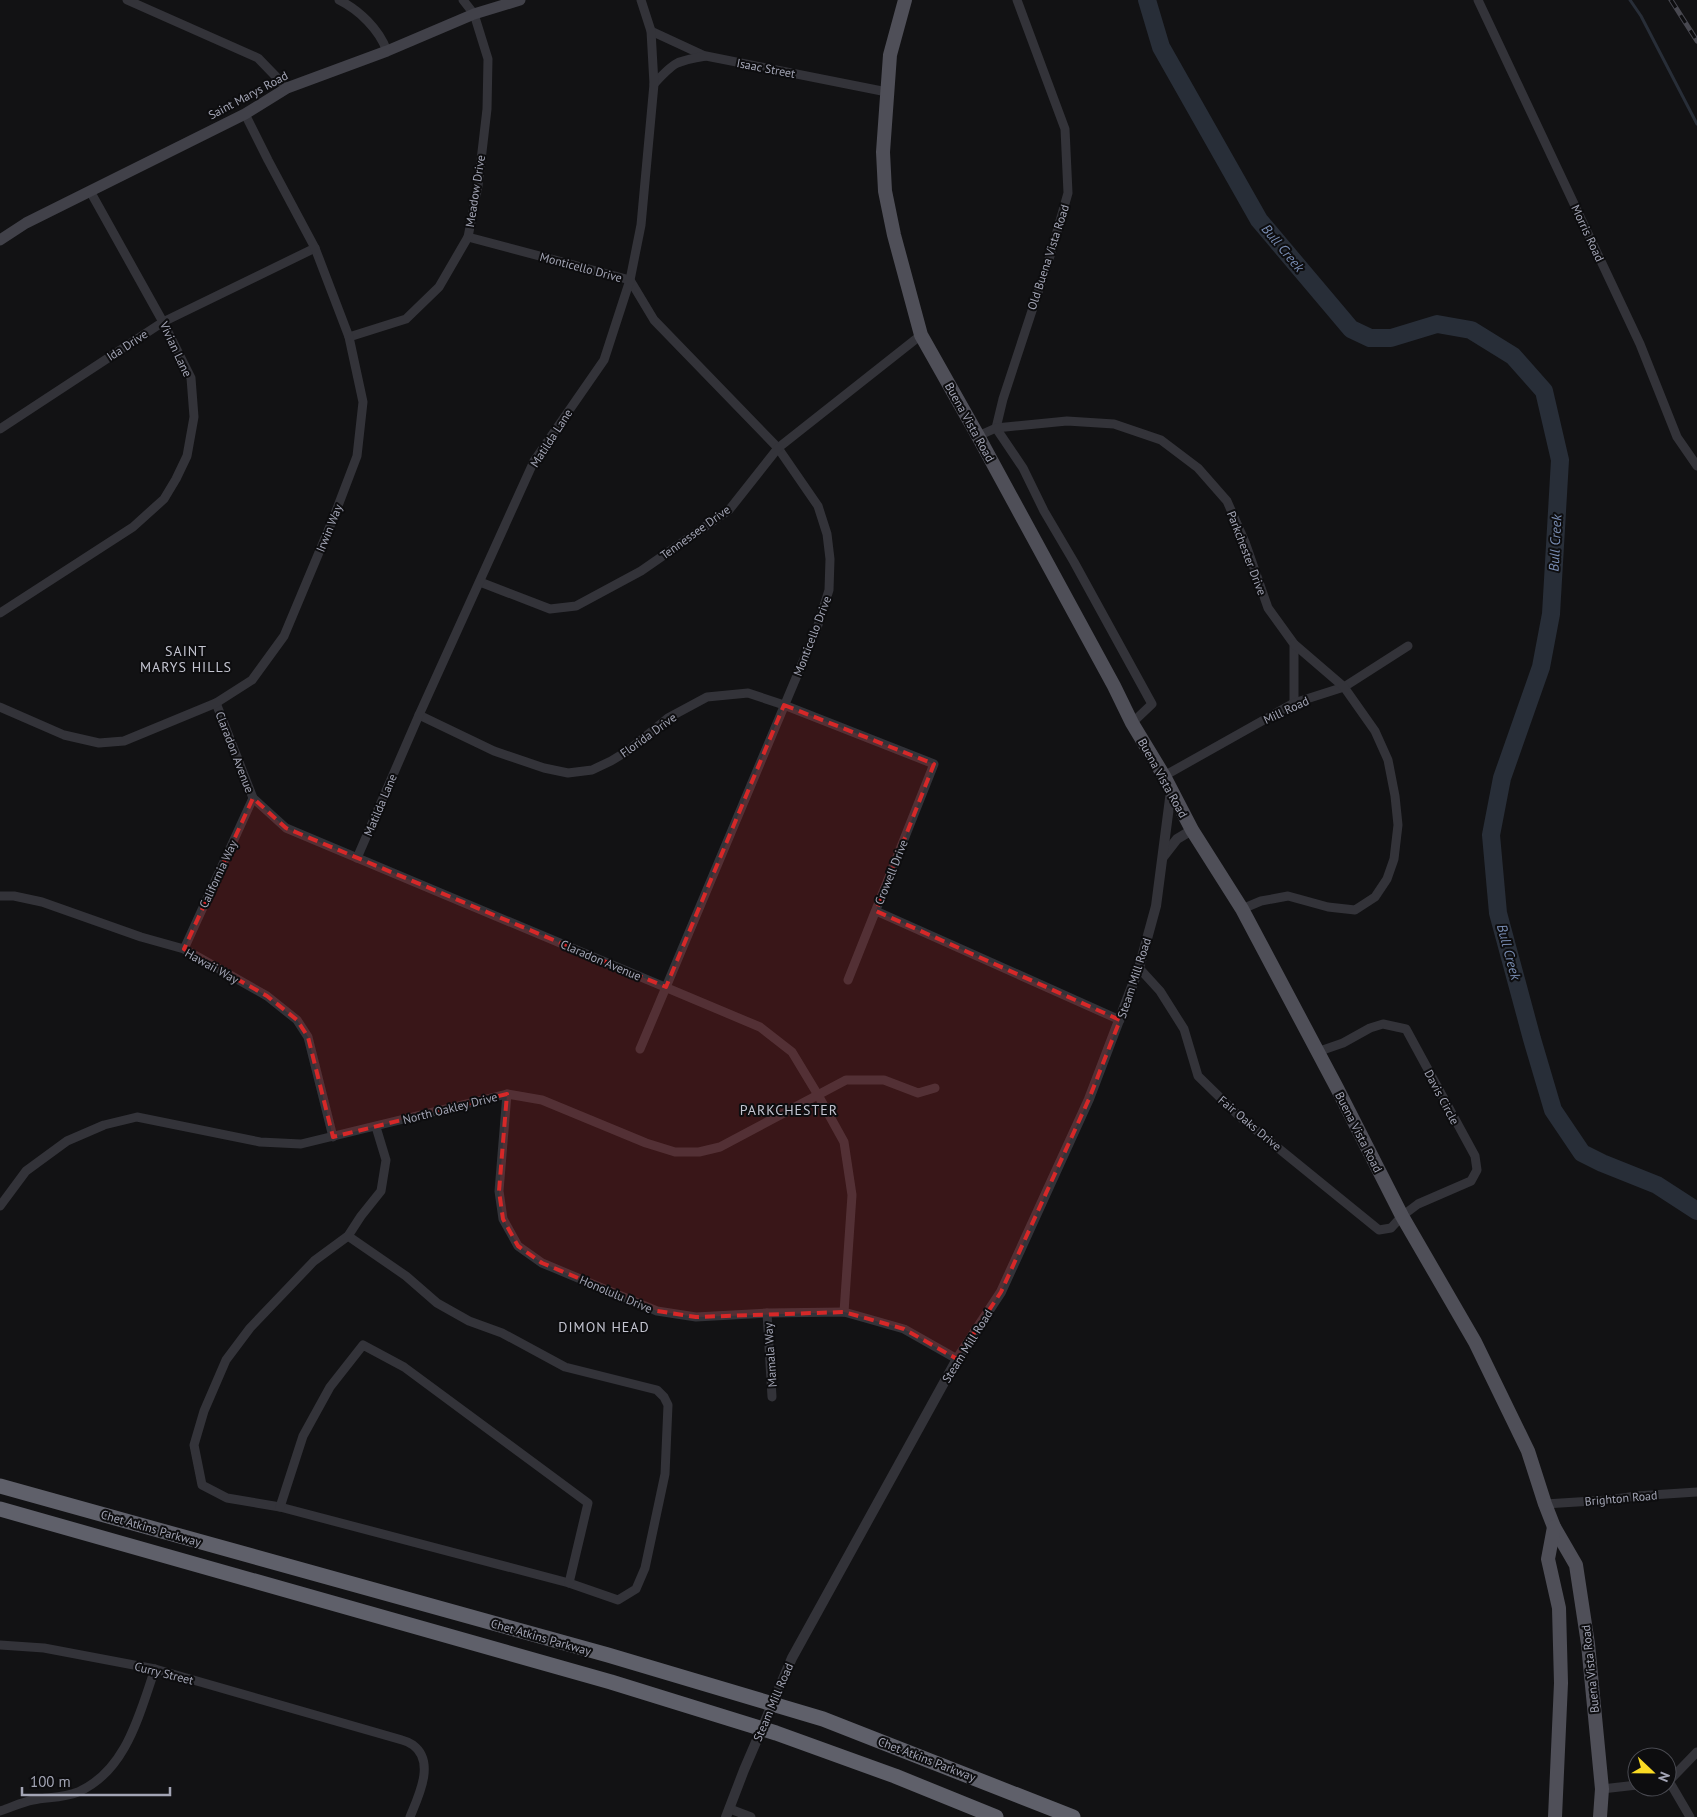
<svg xmlns="http://www.w3.org/2000/svg" width="1697" height="1817" viewBox="0 0 1697 1817" font-family="'PT Sans',sans-serif">
<rect width="100%" height="100%" fill="#121214"/>
<g fill="none" stroke-linecap="round" stroke-linejoin="round">
<path stroke="#282e38" stroke-width="3" d="M1630,0L1641,16L1697,124"/>
<path stroke="#282e38" stroke-width="18" d="M1147,0L1161,47L1259,220L1351,329L1370,338H1391L1437,324L1471,330L1513,356L1544,391L1560,460L1551,614L1541,667L1502,778L1491,835L1498,913L1532,1039L1553,1110L1582,1153L1602,1163L1657,1185L1697,1211"/>
<g stroke="#333339" stroke-width="9">
<path d="M127,0L258,58L287,88"/>
<path d="M339,0C359,10 379,29 387,51"/>
<path d="M1478,0L1640,344L1677,437L1697,466"/>
<path d="M651,31L705,56"/>
<path d="M654,84C674,62 676,61 706,56L887,92"/>
<path d="M468,237L630,280L654,320L778,448L818,506L827,534L830,559L829,590L817,628L640,1049"/>
<path d="M349,337L406,319L439,287L468,237L478,186L487,109L488,59L474,14L463,0"/>
<path d="M996,428L1003,399L1050,256L1068,193L1065,129L1017,0"/>
<path d="M996,428L1023,468L1044,511L1074,562L1152,704L1132,723"/>
<path d="M0,429L163,322L315,248"/>
<path d="M978,436L996,428L1067,421L1114,424L1161,440L1198,468L1227,501L1245,542L1268,608L1294,644V703"/>
<path d="M480,582L550,609L576,606L641,571L729,510L778,448L921,335"/>
<path d="M0,613L133,527L164,499L176,479L187,456L194,417L191,378L163,322L90,191"/>
<path d="M216,703L253,798L286,828L760,1027L792,1052L818,1095L844,1142L852,1195L844,1312"/>
<path d="M0,707L64,735L99,743L124,741L216,703L252,680L284,636L333,519L357,456L363,402L349,337L315,248L268,160L245,114"/>
<path d="M419,715L494,751L544,768L568,773L592,770L611,761L629,750L668,718L707,697L748,693L784,705L934,764L848,980"/>
<path d="M1164,776L1294,703L1344,687L1408,646"/>
<path d="M357,858L419,715L534,461L604,360L630,280L641,225L654,84L651,31L641,0"/>
<path d="M0,896H14L42,902L141,937L184,949L267,996L297,1020L308,1037L333,1137"/>
<path d="M1242,909L1261,901L1288,896L1328,907L1355,910L1375,897L1387,879L1394,859L1398,825L1395,796L1388,760L1375,731L1344,687L1294,644"/>
<path d="M876,911L1120,1020"/>
<path d="M184,949L253,798"/>
<path d="M1139,968L1160,991L1184,1029L1198,1076L1240,1117L1379,1230L1391,1228L1402,1216L1418,1204L1471,1181L1477,1170L1475,1156L1406,1029L1383,1024L1370,1028L1343,1043L1317,1052"/>
<path d="M507,1094L499,1191L503,1219L518,1246L542,1263L657,1311L696,1317L767,1313L844,1312L904,1329L957,1359"/>
<path d="M0,1206L26,1171L67,1141L104,1125L137,1117L260,1142L301,1144L507,1094L542,1100L646,1143L675,1152H699L720,1147L846,1080H884L918,1093L935,1088"/>
<path d="M348,1236L406,1276L437,1303L469,1321L502,1333L565,1367L657,1390L664,1397L668,1405L665,1474L645,1568L636,1589L618,1600L569,1583L280,1507L227,1498L202,1485L194,1445L204,1411L226,1360L250,1328L314,1261L348,1236L361,1216L381,1191L386,1160L376,1127"/>
<path d="M767,1313L772,1397"/>
<path d="M1545,1504L1609,1500L1636,1496L1697,1492"/>
<path d="M280,1507L303,1436L330,1387L363,1345L404,1367L588,1503L569,1583"/>
<path d="M0,1645L44,1648L155,1669L402,1740C406,1741 410,1743 413,1745C436,1762 418,1797 410,1817"/>
<path d="M1667,1781H1669L1697,1752"/>
<path d="M1669,1781L1690,1817"/>
<path d="M1602,1789L1637,1785"/>
<path d="M730,1809L751,1817"/>
<path d="M0,1811C10,1808 22,1802 33,1800C48,1797 63,1798 78,1792C126,1771 139,1715 155,1669"/>
</g>
<g stroke="#333339" stroke-width="10">
<path d="M1163,857L1177,839L1192,830"/>
<path d="M726,1817L744,1770L792,1658L957,1359L1001,1292L1089,1099L1139,968L1156,906L1171,791"/>
</g>
<path stroke="#414149" stroke-width="11" d="M0,240L26,223L245,114L287,88L387,51L474,14L520,0"/>
<g stroke="#4f4f58" stroke-width="14">
<path d="M905,0L890,55L883,152L885,191L894,235L921,335L978,436L1114,686L1132,723L1164,776L1192,830L1242,909L1337,1088L1402,1216L1475,1342L1528,1451L1545,1504L1554,1527L1576,1565L1588,1644L1602,1789L1600,1817"/>
<path d="M1554,1527L1548,1559L1559,1608L1561,1683L1555,1817"/>
</g>
<g stroke="#5f606a" stroke-width="15">
<path d="M0,1486L608,1655L823,1719L1073,1817"/>
<path d="M0,1509L611,1682L776,1733L895,1776L996,1817"/>
</g>
<g stroke="#484850" stroke-width="5">
<path id="rail" d="M1671,0L1697,41"/>
</g>
<use href="#rail" stroke="#0d0d0f" stroke-width="3" stroke-dasharray="9" stroke-linecap="butt"/>
</g>
<path fill="#d62828" fill-opacity="0.2" stroke="#d62828" stroke-width="4" stroke-dasharray="10 6" stroke-linejoin="round" d="M784,705L934,764L876,911L1120,1020L1089,1099L1001,1292L957,1359L904,1329L844,1312L696,1317L657,1311L542,1263L518,1246L503,1219L499,1191L507,1094L333,1137L308,1037L297,1020L267,996L184,949L253,798L286,828L666,987Z"/>
<g text-anchor="middle" dominant-baseline="central" stroke-width="4" stroke-linejoin="round" paint-order="stroke">
<g font-size="12" fill="#a3a5b5" stroke="#0d0d0f">
<text transform="translate(766 68) rotate(11)">Isaac Street</text>
<text transform="translate(248 95) rotate(-28)">Saint Marys Road</text>
<text transform="translate(475 191) rotate(-81)">Meadow Drive</text>
<text transform="translate(1588 233) rotate(65)">Morris Road</text>
<text transform="translate(1048 257) rotate(-72)">Old Buena Vista Road</text>
<text transform="translate(581 267) rotate(15)">Monticello Drive</text>
<text transform="translate(127 345) rotate(-33)">Ida Drive</text>
<text transform="translate(176 349) rotate(65)">Vivian Lane</text>
<text transform="translate(970 422) rotate(61)">Buena Vista Road</text>
<text transform="translate(551 438) rotate(-57)">Matilda Lane</text>
<text transform="translate(329 528) rotate(-68)">Irwin Way</text>
<text transform="translate(695 532) rotate(-36)">Tennessee Drive</text>
<text transform="translate(1247 553) rotate(69)">Parkchester Drive</text>
<text transform="translate(812 636) rotate(-69)">Monticello Drive</text>
<text transform="translate(1286 710) rotate(-25)">Mill Road</text>
<text transform="translate(648 735) rotate(-36)">Florida Drive</text>
<text transform="translate(235 752) rotate(69)">Claradon Avenue</text>
<text transform="translate(1163 778) rotate(61)">Buena Vista Road</text>
<text transform="translate(380 805) rotate(-67)">Matilda Lane</text>
<text transform="translate(891 872) rotate(-68)">Crowell Drive</text>
<text transform="translate(218 874) rotate(-65)">California Way</text>
<text transform="translate(601 960) rotate(23)">Claradon Avenue</text>
<text transform="translate(212 966) rotate(29)">Hawaii Way</text>
<text transform="translate(1134 978) rotate(-72)">Steam Mill Road</text>
<text transform="translate(1442 1097) rotate(62)">Davis Circle</text>
<text transform="translate(450 1108) rotate(-14)">North Oakley Drive</text>
<text transform="translate(1250 1123) rotate(40)">Fair Oaks Drive</text>
<text transform="translate(1359 1132) rotate(63)">Buena Vista Road</text>
<text transform="translate(616 1294) rotate(23)">Honolulu Drive</text>
<text transform="translate(967 1346) rotate(-58)">Steam Mill Road</text>
<text transform="translate(770 1355) rotate(-94)">Mamala Way</text>
<text transform="translate(1621 1498) rotate(-5)">Brighton Road</text>
<text transform="translate(151 1528) rotate(16)">Chet Atkins Parkway</text>
<text transform="translate(541 1637) rotate(16)">Chet Atkins Parkway</text>
<text transform="translate(1590 1669) rotate(-96)">Buena Vista Road</text>
<text transform="translate(164 1673) rotate(14)">Curry Street</text>
<text transform="translate(773 1702) rotate(-67)">Steam Mill Road</text>
<text transform="translate(927 1759) rotate(21)">Chet Atkins Parkway</text>
</g>
<g font-size="14" font-style="italic" fill="#788cb2" stroke="#0d0d0f">
<text transform="translate(1283 248) rotate(50)">Bull Creek</text>
<text transform="translate(1555 543) rotate(-87)">Bull Creek</text>
<text transform="translate(1509 952) rotate(75)">Bull Creek</text>
</g>
<g font-size="14" letter-spacing="1" fill="#c4c5d1" stroke="#0d0d0f">
<text x="186" y="651">SAINT<tspan x="186" dy="16">MARYS HILLS</tspan></text>
<text x="789" y="1110">PARKCHESTER</text>
<text x="604" y="1327">DIMON HEAD</text>
</g>
</g>
<g transform="translate(1652 1772) rotate(112)"><circle r="24" fill="#0d0d0f" stroke="#494a51"/>
<path d="M0-4L9 19L0 12L-9 19Z" fill="#fadb24"/>
<text y="-8" font-size="14" font-weight="bold" text-anchor="middle" fill="#a3a5b5">N</text>
</g>
<path d="M22 1787v8h148v-8" fill="none" stroke="#a3a5b5" stroke-width="2.5"/>
<text x="30" y="1787" font-size="15" fill="#a3a5b5" stroke="#0d0d0f" stroke-width="4" paint-order="stroke">100 m</text>
</svg>
